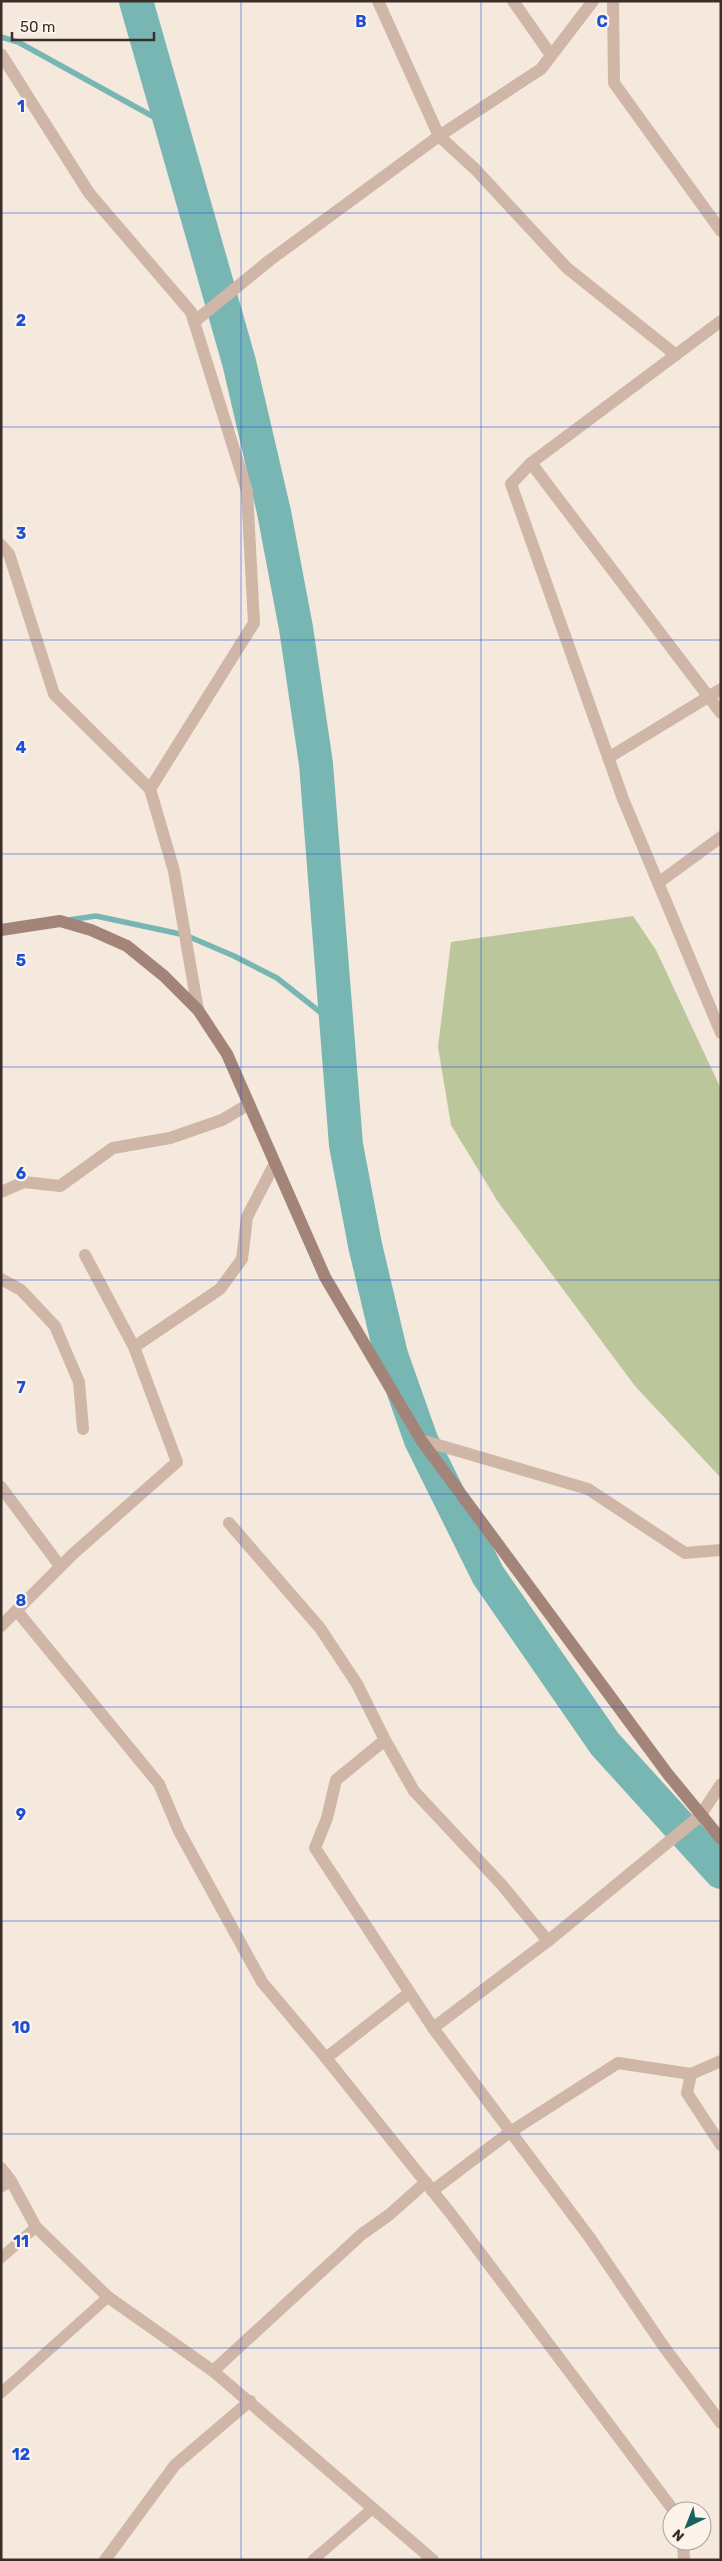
<svg xmlns="http://www.w3.org/2000/svg" width="722" height="2561" viewBox="0 0 722 2561" font-family="Rubik,sans-serif">
<rect width="100%" height="100%" fill="#f5e8dd"/>
<path fill="#bbc69b" d="M633,916L656,950L721,1089V1478L635,1386L498,1202L451,1125L438,1047L451,942Z"/>
<g fill="none" stroke-linecap="round" stroke-linejoin="round">
<g stroke="#78b6b4" stroke-width="5.5">
<path d="M1,37L18,42L172,127"/>
<path d="M68,920L96,916L185,935L234,956L277,978L334,1023"/>
</g>
<path stroke="#78b6b4" stroke-width="34" d="M136,1L239,362L274,512L296,628L316,764L346,1145L365,1245L391,1355L421,1440L488,1575L605,1744L721,1872"/>
<g stroke="#cfb6a7" stroke-width="11">
<path d="M1,2187L11,2181"/>
<path d="M1,2258L36,2227"/>
<path d="M1,2393L108,2297"/>
<path d="M313,2560L373,2508"/>
</g>
<g stroke="#cfb6a7" stroke-width="12">
<path d="M378,1L439,136L475,169L567,268L676,355"/>
<path d="M513,1L551,55"/>
<path d="M613,1L614,83L721,231"/>
<path d="M1,54L89,193L191,312L247,491L254,623L150,789L174,871L198,1010"/>
<path d="M721,321L531,463L511,484L623,799L721,1033"/>
<path d="M194,322L270,260L439,136L541,69L593,1"/>
<path d="M531,463L721,713"/>
<path d="M1,545L9,554L54,694L150,789"/>
<path d="M608,758L721,689"/>
<path d="M658,883L721,837"/>
<path d="M1,1192L24,1182L60,1186L113,1148L170,1138L222,1120L249,1104"/>
<path d="M85,1255L134,1347"/>
<path d="M1,1279L21,1290L55,1326L79,1382L83,1429"/>
<path d="M421,1440L588,1489L685,1553L721,1550"/>
<path d="M1,1487L60,1566"/>
<path d="M229,1523L320,1628L357,1684L385,1740L414,1791L501,1884L548,1941"/>
<path d="M17,1611L159,1784L179,1831L262,1982L326,2058L409,1993"/>
<path d="M1,1626L73,1554L177,1462L134,1347L220,1289L242,1259L247,1217L274,1165"/>
<path d="M385,1740L336,1780L327,1818L315,1848L433,2028L590,2238L664,2347L721,2423"/>
<path d="M433,2028L548,1941L700,1816L721,1784"/>
<path d="M326,2058L451,2214L674,2511"/>
<path d="M691,2074L687,2093L721,2145"/>
<path d="M432,2191L510,2132L618,2063L691,2074L721,2061"/>
<path d="M213,2371L362,2234L389,2215L426,2182"/>
<path d="M683,2541L684,2560"/>
<path d="M105,2560L175,2465L250,2401"/>
</g>
<path stroke="#cfb6a7" stroke-width="12" d="M1,2168L11,2181L36,2227L108,2297L213,2371L433,2560"/>
<path stroke="#a38478" stroke-width="12" d="M1,930L60,921L91,930L127,946L164,976L198,1010L227,1054L325,1277L421,1440L667,1773L721,1839"/>
</g>
<path fill="none" stroke="#1d4ed8" stroke-width="1" stroke-opacity="0.55" d="M241,1V2560M481,1V2560M1,213H721M1,427H721M1,640H721M1,854H721M1,1067H721M1,1280H721M1,1494H721M1,1707H721M1,1921H721M1,2134H721M1,2348H721"/>
<g font-size="16" text-anchor="middle" font-weight="bold" fill="#1d4ed8" stroke="#fcf3ea" stroke-width="4.5" stroke-linejoin="round" paint-order="stroke">
<text x="361" y="27">B</text>
<text x="602" y="27">C</text>
<text x="21" y="112">1</text>
<text x="21" y="326">2</text>
<text x="21" y="539">3</text>
<text x="21" y="753">4</text>
<text x="21" y="966">5</text>
<text x="21" y="1179">6</text>
<text x="21" y="1393">7</text>
<text x="21" y="1606">8</text>
<text x="21" y="1820">9</text>
<text x="21" y="2033">10</text>
<text x="21" y="2247">11</text>
<text x="21" y="2460">12</text>
</g>
<rect width="722" height="2561" fill="none" stroke="#3b2d28" stroke-width="5"/>
<g transform="translate(687 2526) rotate(223)"><circle r="24" fill="#fcf3ea" stroke="#afa49c"/>
<path d="M0-4L9 19L0 12L-9 19Z" fill="#186261"/>
<text y="-8" font-size="14" font-weight="bold" text-anchor="middle" fill="#3b2d28">N</text>
</g>
<path d="M12 32v8h142v-8" fill="none" stroke="#3b2d28" stroke-width="2.5"/>
<text x="20" y="32" font-size="15" fill="#3b2d28" stroke="#fcf3ea" stroke-width="4" paint-order="stroke">50 m</text>
</svg>
